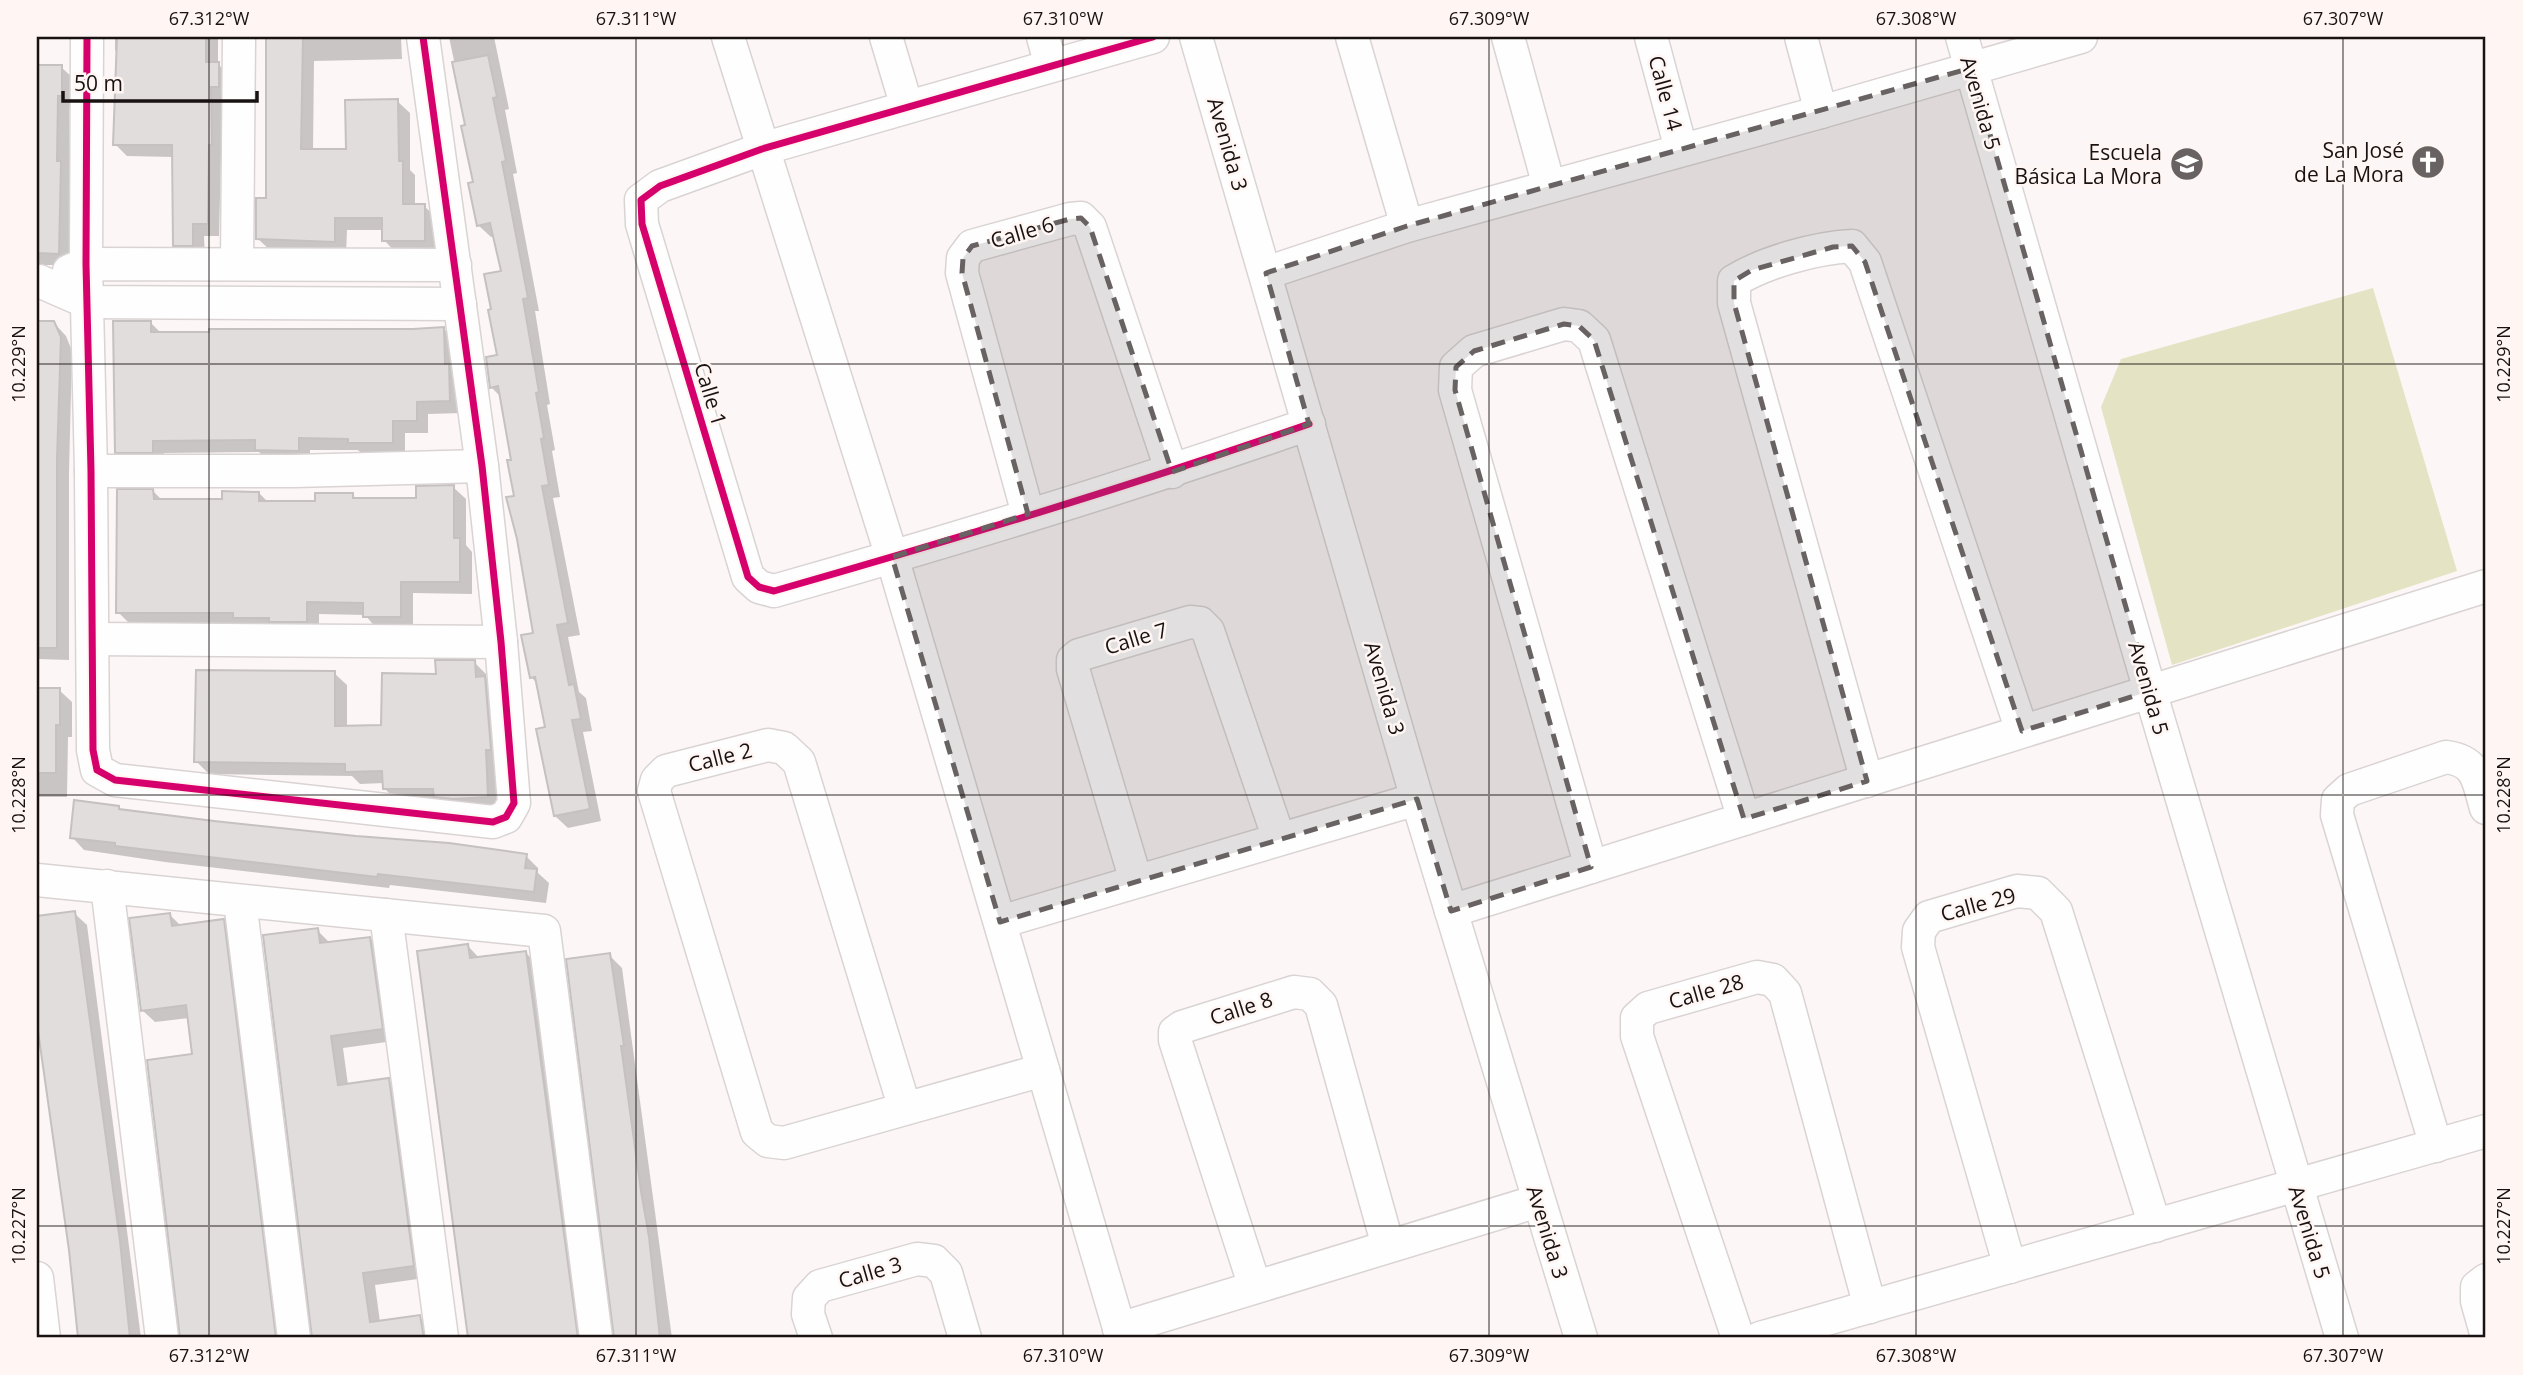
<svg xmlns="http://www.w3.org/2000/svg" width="2523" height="1375" viewBox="0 0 2523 1375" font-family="'Open Sans',sans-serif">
<rect width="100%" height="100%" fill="#fcf7f6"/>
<path fill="#e4e3c4" d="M2373,288L2457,571L2172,665L2101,407L2121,359Z"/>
<g fill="#0003">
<path d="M115,37H218V64L230,76L224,156H221L219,236H204L205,258H187L174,245V157L127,156L115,144L118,54L115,50Z"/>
<path d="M267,37H401L402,59L314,61L313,151H348L397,101L410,113V170L415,175V206H424L437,218V252L396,253L384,240V230H347L346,254L270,250L257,238L267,200Z"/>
<path d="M449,37H494L509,109L505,110L517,173L513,174L539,311H535L550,404L547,405L555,450L552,451L560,497L553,498L580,635L568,637L579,692L586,698L592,731L583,732L601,821L568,828L555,816L547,729L538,684L531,677L535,634L516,497L513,461L501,397L491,387L499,356L493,310L503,272L495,236L491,237L478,225L468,127Z"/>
<path d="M37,67H61L74,79L73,108H69V171L72,175L70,265H37Z"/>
<path d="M150,322L162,334L444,329L456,341L462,413L428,414V433H405V454H362L358,450H310V462H269L259,452L164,453V464H129L116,452Z"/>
<path d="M37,323H54L66,336L72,351L69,473V660L37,659Z"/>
<path d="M453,487L466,499V545L472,552V594L413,593V629H377L365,615L319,614V634L130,624L118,612L153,491L163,501H223L259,493L268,502H317L352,495L357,499H418Z"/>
<path d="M474,662L486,674L487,680L497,690L500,809L397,801L384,788V783L360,784L352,776L209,774L196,761L334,673L347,685V727H382L437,676Z"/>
<path d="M37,690H59L72,702V737H68L67,797H37Z"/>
<path d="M118,808L122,812L526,856L538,868V873L549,883L546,903L390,885L389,888L165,862L84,850L72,837Z"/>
<path d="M74,913L87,925L141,1338H81L37,995V918Z"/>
<path d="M169,914L181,926L223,921L235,933L286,1338H182L194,1055L189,1018L155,1022L142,1010Z"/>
<path d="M317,930L329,942L370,938L382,951L394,1041L343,1048L348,1085L388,1080L401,1092L425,1278L375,1285L380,1322L420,1317L432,1330L433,1338H314Z"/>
<path d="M468,946L480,959L526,953L538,965L587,1338H470L464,1283Z"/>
<path d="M609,955L622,968L672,1338H616Z"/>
</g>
<g fill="#e2dddd" stroke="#c6c1c1" stroke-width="2">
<path d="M117,37H206V62H219V87H211L212,145H209L208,224H193V246H173L172,145H113Z"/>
<path d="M266,37H303L301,149H346L345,100L398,99L399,161H403V204H425V241H382V218H335V242L256,239V198H266Z"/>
<path d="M488,55L497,97L493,98L506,161L502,162L528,298L523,299L539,392L536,393L544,438L541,439L549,485L542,486L568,623L557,625L569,685L574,684L581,719L572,720L590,809L554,816L536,729L545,727L535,677L530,678L521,635L533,633L517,539L506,497L514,496L507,460H511L498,386L490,388L486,357L497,355L488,310L491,309L484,274L501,271L490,223L477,226L468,183L473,182L461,126L465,125L452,62Z"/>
<path d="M37,65H62V96H58L57,161H61L59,254L37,253Z"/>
<path d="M37,321H54L61,337L57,459V648H37Z"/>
<path d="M113,321H151V332H209V329H413L444,327L445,364L449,363L450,401L417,402V421H393V443H348V439L299,438V451L255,450V440L153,441V453H115Z"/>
<path d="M454,485V538H460V582H401V617H363V603L307,602V622H269V618H233V613H116L117,489H153L154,499H222V491L259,492V501H315V493H353V498H416V486Z"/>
<path d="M435,660H475L476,677L485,676L491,750H486L488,797L453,799L434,797L433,789H383L382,771L345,772V764L194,762L196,670L335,671V726L381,725L382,673L436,674Z"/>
<path d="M37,688H60V725H56V773H37Z"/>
<path d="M74,800L119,806V809L214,821L356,836L449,843L527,854L525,868L537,869L534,892L378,874L377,877L302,868L115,846V843L70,838Z"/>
<path d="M75,911L120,1241L130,1338H78L69,1250L37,1024V916Z"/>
<path d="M170,913L172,926L224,919L276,1338H180L147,1060L192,1054L186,1005L141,1011L129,918Z"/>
<path d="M318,928L320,943L370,937L383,1029L331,1036L338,1085L389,1078L414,1266L363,1273L370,1322L420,1315L424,1338H312L263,935Z"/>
<path d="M468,944L470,958L526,951L578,1338H468L417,951Z"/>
<path d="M610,953L624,1046H621L641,1191L649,1237L660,1338H614L566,959Z"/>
</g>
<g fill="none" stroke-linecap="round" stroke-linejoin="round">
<g stroke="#d9d4d3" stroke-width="35">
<g id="minor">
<path d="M87,37L86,264L91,471L93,750L97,770L115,780L493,822L506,817L514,803L501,642L482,466L423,37"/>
<path d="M728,37L892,557L1122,1338"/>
<path d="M886,37L907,107"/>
<path d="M1043,37L1051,66"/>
<path d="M1153,37L762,149L660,186L641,200L642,224L748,577L759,587L774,591C954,540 1133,485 1309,424"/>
<path d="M1196,37L1417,799L1581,1338"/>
<path d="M1352,37L1407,226"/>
<path d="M1508,37L1549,186"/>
<path d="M1651,37L1681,149"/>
<path d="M1801,37L1821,112"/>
<path d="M1962,37L2150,691L2342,1338"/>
<path d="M237,264L239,37"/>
<path d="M69,271L86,264L455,265"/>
<path d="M1266,273L1407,226L1821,112L2081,37"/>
<path d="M39,281L87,302L460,304"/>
<path d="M91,471H294L482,466"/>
<path d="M1028,514L962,273L963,258L972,246L1070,219L1081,218L1090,227L1172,472"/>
<path d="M93,639L501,642"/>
<path d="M1867,781L1734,303V281C1765,262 1815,248 1852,246L1865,262L2022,731"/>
<path d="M1591,867L1455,390L1456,367L1474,351L1564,324L1579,326L1594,340L1744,819"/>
<path d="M37,880L544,931L596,1338"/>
<path d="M1136,881L1073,669V660L1079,655L1190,622L1200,623L1208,631L1279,839"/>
<path d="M107,886L162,1338"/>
<path d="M240,901L294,1338"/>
<path d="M1451,911L2486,586"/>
<path d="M386,915L442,1338"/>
<path d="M1000,922L1417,799"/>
<path d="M905,1109L799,762L784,748L768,745L666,771L657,780L654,791L757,1132L768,1141L784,1143L1043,1070"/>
<path d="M2436,1146L2337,815L2338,800L2349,790L2446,757C2478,761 2478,781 2486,808"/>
<path d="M2010,1267L1918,947L1919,931L1929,917L2017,891L2038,893L2056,911L2155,1226"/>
<path d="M37,1278L44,1338"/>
<path d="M2486,1280L2477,1287V1301L2486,1333"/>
<path d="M1255,1287L1175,1040V1032L1182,1027L1294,992L1310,994L1321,1005L1388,1246"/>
<path d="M1119,1329L1538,1201"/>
<path d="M816,1338L808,1314L809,1298L820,1286L917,1259L934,1261L946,1273L965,1338"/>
<path d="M1738,1338L1637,1036V1018L1648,1008L1757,977L1773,980L1785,993L1870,1307"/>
<path d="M1760,1338L2486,1131"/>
</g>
</g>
<use href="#minor" stroke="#fffefe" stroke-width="32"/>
<g stroke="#fff6f3" stroke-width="11">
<g id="cycleway">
<path d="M87,37L86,264L91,471L93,750L97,770L115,780L493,822L506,817L514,803L501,642L482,466L423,37"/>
<path d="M1153,37L762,149L660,186L641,200L642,224L748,577L759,587L774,591C954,540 1133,485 1309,424"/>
</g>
</g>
<use href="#cycleway" stroke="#d6006c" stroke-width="7"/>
</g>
<path fill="#686362" fill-opacity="0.2" stroke="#686362" stroke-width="5" stroke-dasharray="14 9" stroke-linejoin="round" d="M1971,68L2150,691L2022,731L1865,262L1852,246L1833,247L1752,270L1734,281V303L1867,781L1744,819L1594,340L1579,326L1564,324L1474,351L1456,367L1455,390L1591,867L1451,911L1417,799L1000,922L892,557L1028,514L962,273L963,258L972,246L1070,219L1081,218L1090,227L1172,472L1309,424L1266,273L1407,226Z"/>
<path fill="none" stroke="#181312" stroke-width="2" stroke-opacity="0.45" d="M209,37V1338M636,37V1338M1063,37V1338M1489,37V1338M1916,37V1338M2343,37V1338M37,364H2486M37,795H2486M37,1226H2486"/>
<defs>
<g id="church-disc" transform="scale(1.75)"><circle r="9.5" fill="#686362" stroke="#fff6f3"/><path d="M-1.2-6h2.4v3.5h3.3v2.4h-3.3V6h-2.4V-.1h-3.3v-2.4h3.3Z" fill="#fff"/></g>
<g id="school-disc" transform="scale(1.75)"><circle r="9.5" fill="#686362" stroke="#fff6f3"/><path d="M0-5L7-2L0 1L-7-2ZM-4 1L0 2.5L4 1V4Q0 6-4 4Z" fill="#fff"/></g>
</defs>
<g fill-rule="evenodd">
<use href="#church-disc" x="2428" y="162"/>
<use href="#school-disc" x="2187" y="164"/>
</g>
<g text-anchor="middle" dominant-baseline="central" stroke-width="5" stroke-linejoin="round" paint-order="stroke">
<g font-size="21" fill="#181312" stroke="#fff6f3">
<text transform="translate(1666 93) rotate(75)">Calle 14</text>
<text transform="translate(1981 103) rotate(74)">Avenida 5</text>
<text transform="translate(1228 144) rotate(74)">Avenida 3</text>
<text transform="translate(1022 232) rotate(-16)">Calle 6</text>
<text transform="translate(711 394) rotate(73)">Calle 1</text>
<text transform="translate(1136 638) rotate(-17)">Calle 7</text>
<text transform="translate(1385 688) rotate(74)">Avenida 3</text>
<text transform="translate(2149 688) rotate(74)">Avenida 5</text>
<text transform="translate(720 757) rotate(-14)">Calle 2</text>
<text transform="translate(1978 904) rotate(-15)">Calle 29</text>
<text transform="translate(1706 991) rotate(-16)">Calle 28</text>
<text transform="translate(1241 1008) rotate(-18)">Calle 8</text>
<text transform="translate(1548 1232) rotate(73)">Avenida 3</text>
<text transform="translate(2310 1232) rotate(73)">Avenida 5</text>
<text transform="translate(870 1272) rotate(-16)">Calle 3</text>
</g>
<g font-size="21" fill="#181312" stroke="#fff6f3" text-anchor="end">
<text x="2404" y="150">San José<tspan x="2404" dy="24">de La Mora</tspan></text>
<text x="2162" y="152">Escuela<tspan x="2162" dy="24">Básica La Mora</tspan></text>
</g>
</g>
<rect width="2523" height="1375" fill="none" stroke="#fff6f3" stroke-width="77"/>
<path d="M63 91v10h194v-10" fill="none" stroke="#181312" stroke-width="3.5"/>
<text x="74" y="91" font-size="21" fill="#181312" stroke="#fff6f3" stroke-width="5" paint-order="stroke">50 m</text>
<rect x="38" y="38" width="2446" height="1298" fill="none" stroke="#181312" stroke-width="2.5"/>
<g font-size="18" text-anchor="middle" fill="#181312">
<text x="209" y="25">67.312°W</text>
<text x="636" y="25">67.311°W</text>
<text x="1063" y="25">67.310°W</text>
<text x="1489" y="25">67.309°W</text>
<text x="1916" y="25">67.308°W</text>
<text x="2343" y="25">67.307°W</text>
<text transform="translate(19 364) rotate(-90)" y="6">10.229°N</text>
<text transform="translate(2504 364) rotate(-90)" y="6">10.229°N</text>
<text transform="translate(19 795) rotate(-90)" y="6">10.228°N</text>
<text transform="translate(2504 795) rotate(-90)" y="6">10.228°N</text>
<text transform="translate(19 1226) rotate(-90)" y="6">10.227°N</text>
<text transform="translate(2504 1226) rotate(-90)" y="6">10.227°N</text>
<text x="209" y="1362">67.312°W</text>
<text x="636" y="1362">67.311°W</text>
<text x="1063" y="1362">67.310°W</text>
<text x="1489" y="1362">67.309°W</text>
<text x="1916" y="1362">67.308°W</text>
<text x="2343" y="1362">67.307°W</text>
</g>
</svg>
